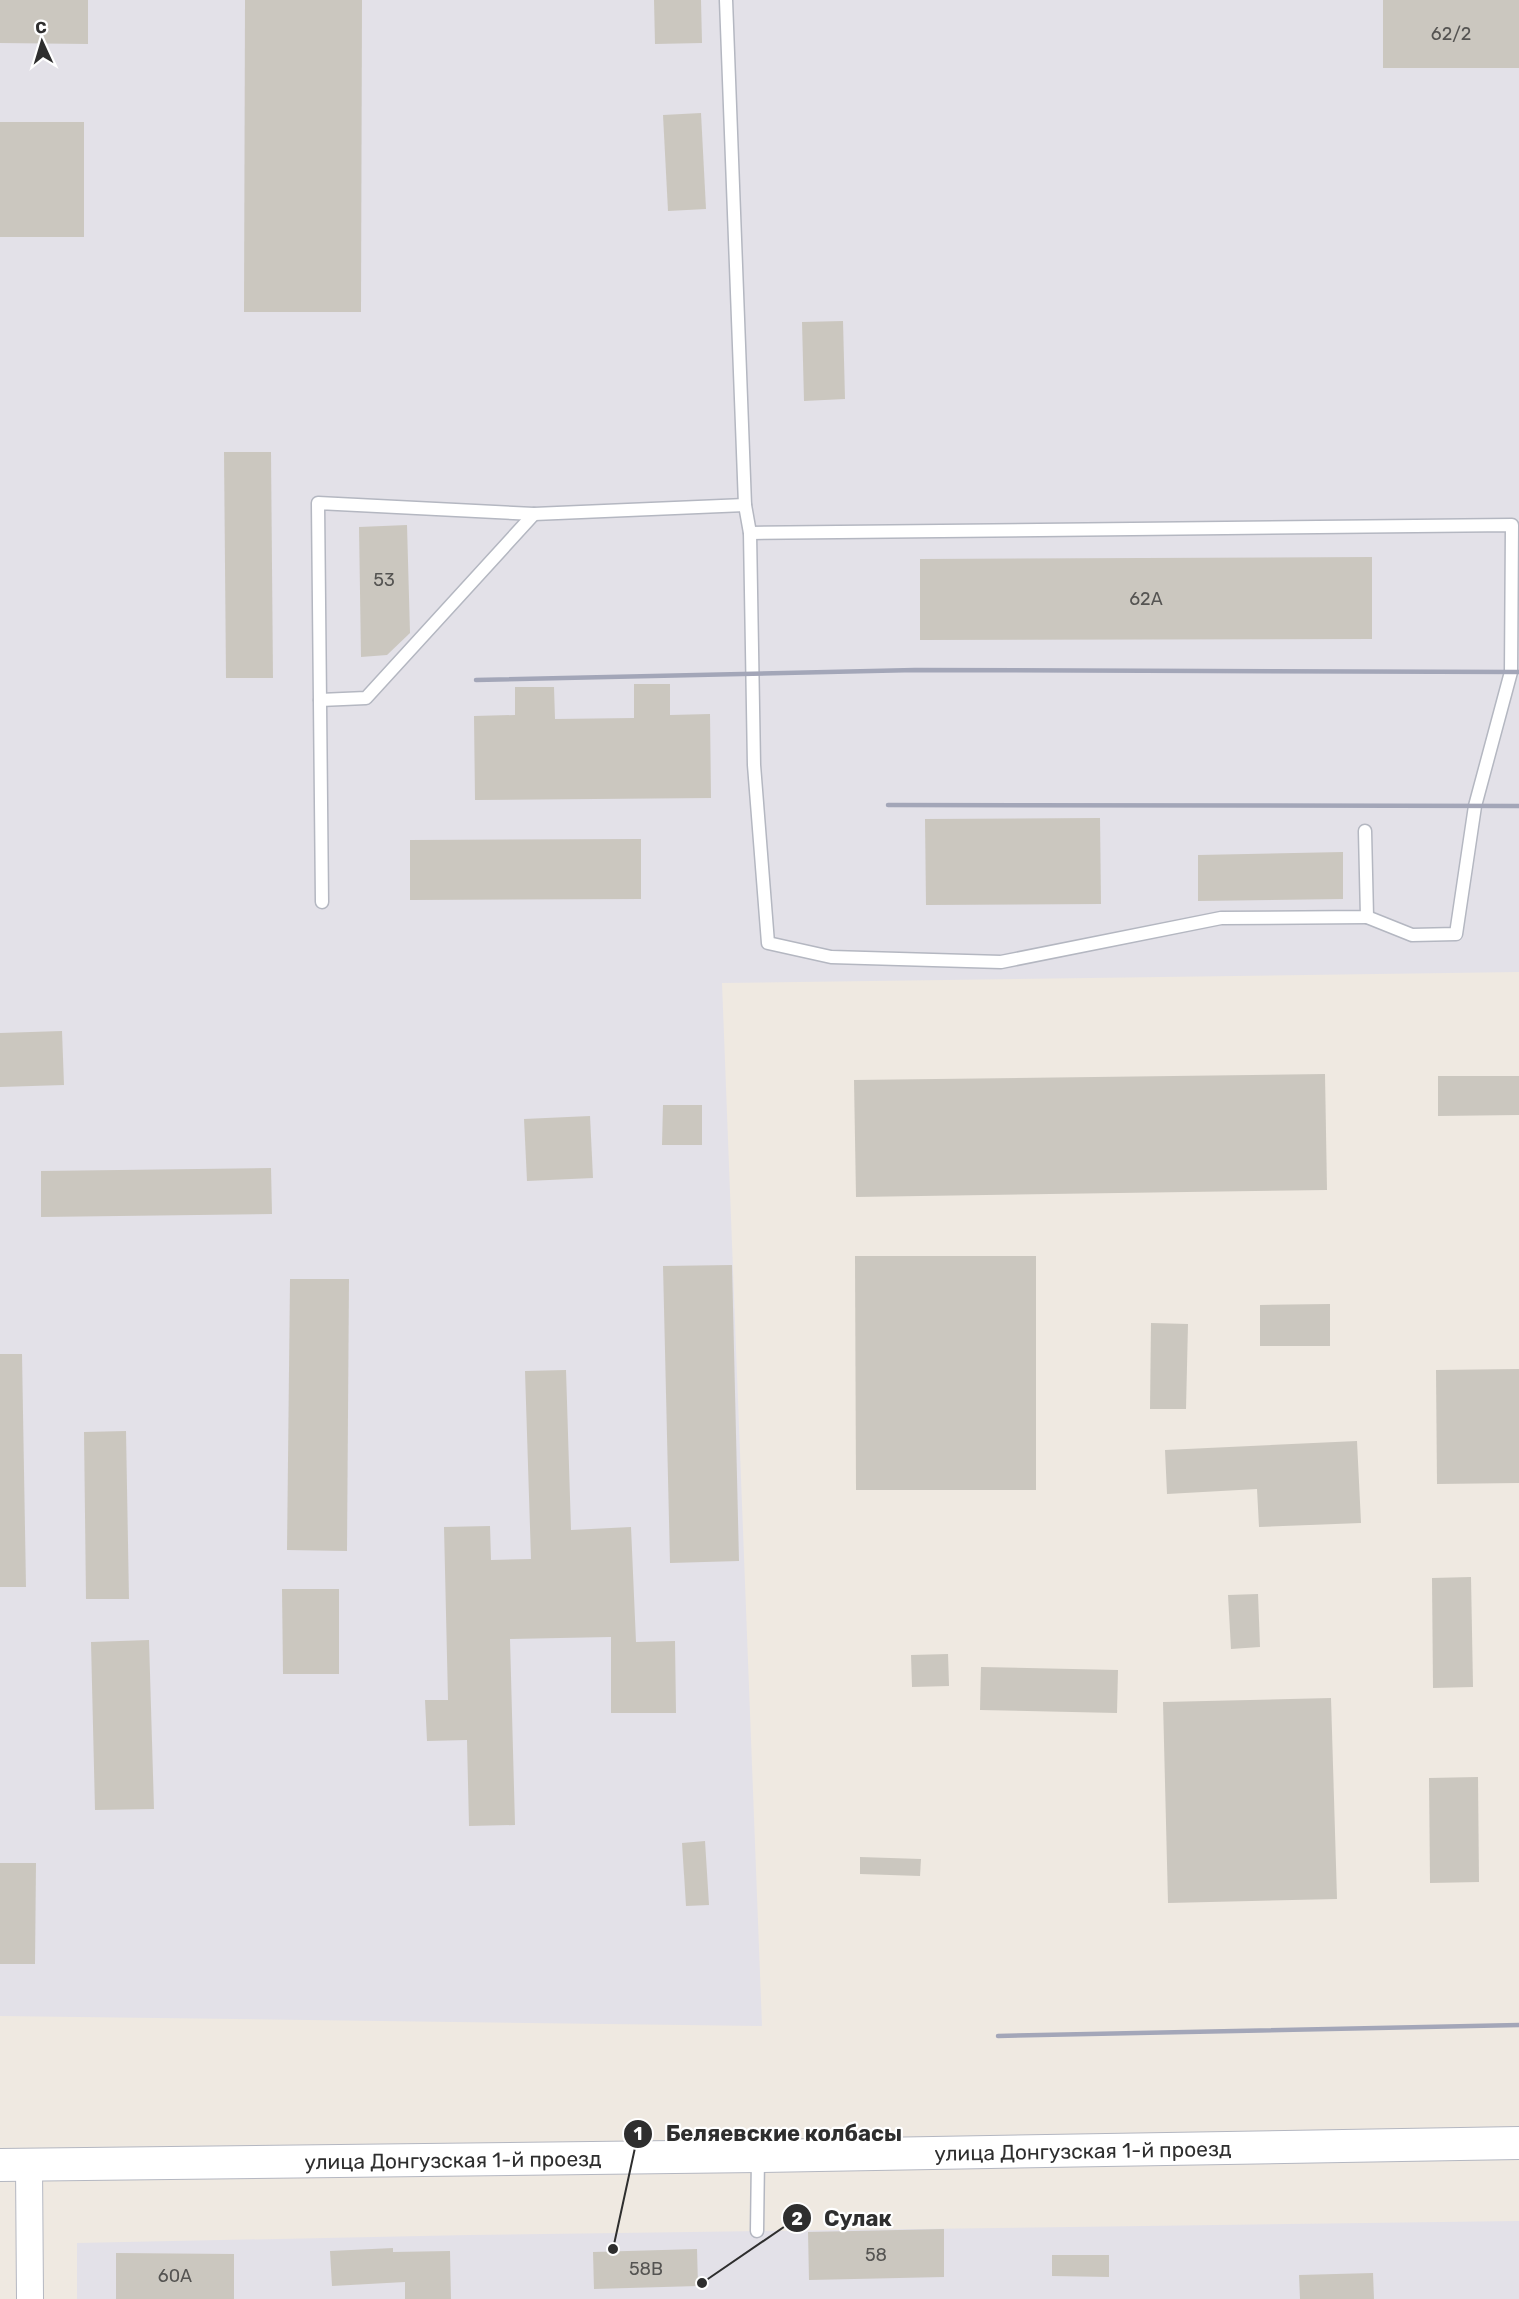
<svg xmlns="http://www.w3.org/2000/svg" width="1519" height="2299" viewBox="0 0 1519 2299" font-family="Rubik,sans-serif">
<rect width="100%" height="100%" fill="#efe9e1"/>
<g fill="#e3e1e8">
<path d="M0,0H1519V972L722,983L762,2026L0,2016Z"/>
<path d="M1519,2221V2299H77V2243L469,2235Z"/>
</g>
<g fill="#cbc7bf">
<path d="M0,0H88V44L0,43Z"/>
<path d="M245,0H362L361,312H244Z"/>
<path d="M654,0H701L702,43L655,44Z"/>
<rect x="1383" y="0" width="136" height="68"/>
<path d="M701,113L706,209L668,211L663,115Z"/>
<rect x="0" y="122" width="84" height="115"/>
<path d="M843,321L845,399L804,401L802,322Z"/>
<path d="M224,452H271L273,678H226Z"/>
<path d="M407,525L410,633L387,655L361,657L359,527Z"/>
<path d="M1372,557V639L920,640V559Z"/>
<path d="M634,684H670V715L710,714L711,798L475,800L474,716L515,715V687H554L555,719L634,718Z"/>
<path d="M1100,818L1101,904L926,905L925,819Z"/>
<path d="M641,839V899L410,900V840Z"/>
<path d="M1343,852V899L1198,901V855Z"/>
<path d="M62,1031L64,1085L0,1087V1033Z"/>
<path d="M1325,1074L1327,1190L856,1197L854,1080Z"/>
<path d="M1438,1076H1519V1115L1438,1116Z"/>
<path d="M663,1105H702V1145H662Z"/>
<path d="M590,1116L593,1178L527,1181L524,1119Z"/>
<path d="M271,1168L272,1214L41,1217V1171Z"/>
<path d="M855,1256H1036V1490H856Z"/>
<path d="M732,1265L739,1561L670,1563L663,1266Z"/>
<path d="M290,1279H349L347,1551L287,1550Z"/>
<path d="M1330,1304V1346H1260V1305Z"/>
<path d="M1151,1323L1188,1324L1186,1409H1150Z"/>
<path d="M0,1354H22L26,1587H0Z"/>
<path d="M1519,1369V1483L1437,1484L1436,1370Z"/>
<path d="M566,1370L571,1530L631,1527L636,1642L675,1641L676,1713H611V1637L510,1639L515,1825L469,1826L467,1740L427,1741L425,1700H448L444,1527L490,1526L491,1560L531,1559L525,1371Z"/>
<path d="M126,1431L129,1599H86L84,1432Z"/>
<path d="M1357,1441L1361,1523L1259,1527L1257,1489L1167,1494L1165,1450Z"/>
<path d="M1471,1577L1473,1687L1433,1688L1432,1578Z"/>
<path d="M282,1589H339V1674H283Z"/>
<path d="M1258,1594L1260,1647L1231,1649L1228,1595Z"/>
<path d="M149,1640L154,1809L95,1810L91,1642Z"/>
<path d="M948,1654L949,1686L912,1687L911,1655Z"/>
<path d="M981,1667L1118,1670L1117,1713L980,1710Z"/>
<path d="M1331,1698L1337,1899L1168,1903L1163,1702Z"/>
<path d="M1478,1777L1479,1882L1430,1883L1429,1778Z"/>
<path d="M705,1841L709,1905L686,1906L682,1843Z"/>
<path d="M860,1857L921,1859L920,1876L860,1874Z"/>
<path d="M0,1863H36L35,1964H0Z"/>
<path d="M944,2229V2277L809,2280L808,2232Z"/>
<path d="M393,2248V2252L450,2251L451,2299H405V2282L332,2286L330,2251Z"/>
<path d="M697,2249L698,2286L594,2289L593,2252Z"/>
<path d="M116,2253L234,2254V2299H116Z"/>
<path d="M1052,2255H1109V2277L1052,2276Z"/>
<path d="M1373,2273L1374,2299H1300L1299,2275Z"/>
</g>
<g fill="none" stroke-linecap="round" stroke-linejoin="round">
<g stroke="#b4b7c1" stroke-width="15">
<g id="service">
<path d="M726,0L745,505L750,533L754,765L768,943L831,957L1001,962L1221,918L1367,917L1365,831"/>
<path d="M750,533L1512,525L1511,672L1475,806L1456,934L1412,935L1367,917"/>
<path d="M320,700L366,698L534,514"/>
<path d="M322,902L318,503L534,514L745,505"/>
<path d="M757,2231L758,2157"/>
</g>
</g>
<g stroke="#b4b7c1" stroke-width="28">
<path id="minor" d="M29,2165L30,2299"/>
</g>
<g stroke="#b4b7c1" stroke-width="34">
<g id="tertiary">
<path id="s1" d="M0,2165L758,2156L1519,2143"/>
</g>
</g>
<use href="#service" stroke="#fff" stroke-width="12"/>
<use href="#minor" stroke="#fff" stroke-width="26"/>
<use href="#tertiary" stroke="#fff" stroke-width="32"/>
<g stroke="#a3a6b8" stroke-width="4.5">
<path d="M476,680L915,670L1519,672"/>
<path d="M888,805L1519,806"/>
<path d="M998,2036L1519,2025"/>
</g>
</g>
<g text-anchor="middle" dominant-baseline="central" stroke-width="4.5" stroke-linejoin="round" paint-order="stroke">
<g font-size="18" fill="#555452">
<text x="1451" y="34">62/2</text>
<text x="384" y="580">53</text>
<text x="1146" y="599">62А</text>
<text x="876" y="2255">58</text>
<text x="646" y="2269">58В</text>
<text x="175" y="2276">60А</text>
</g>
<g font-size="21" fill="#2e2e2e" stroke="#fff">
<text stroke="none"><textPath href="#s1" startOffset="1083">улица Донгузская 1-й проезд</textPath></text>
<text stroke="none"><textPath href="#s1" startOffset="453">улица Донгузская 1-й проезд</textPath></text>
</g>
</g>
<path fill="none" stroke="#2e2e2e" stroke-width="2" d="M613 2249L638 2134M702 2283L797 2218"/>
<g fill="#2e2e2e" stroke="#fff" stroke-width="2">
<circle cx="613" cy="2249" r="6"/>
<circle cx="702" cy="2283" r="6"/>
<circle cx="638" cy="2134" r="15"/>
<circle cx="797" cy="2218" r="15"/>
</g>
<g font-size="18" text-anchor="middle" font-weight="bold" fill="#fff">
<text x="638" y="2140">1</text>
<text x="797" y="2225">2</text>
</g>
<g font-size="22" text-anchor="middle" font-weight="bold" fill="#2e2e2e" stroke="#fff" stroke-width="4.5" stroke-linejoin="round" paint-order="stroke">
<text x="784" y="2141">Беляевские колбасы</text>
<text x="858" y="2226">Сулак</text>
</g>
<g transform="translate(42 42) rotate(356)" stroke="#ffffff" stroke-width="4.5" paint-order="stroke">
<path d="M0-4.5L10 22L0 15L-10 22Z" fill="#2e2e2e"/>
<text y="-9" font-size="16" font-weight="bold" text-anchor="middle" fill="#2e2e2e">С</text>
</g>
</svg>
